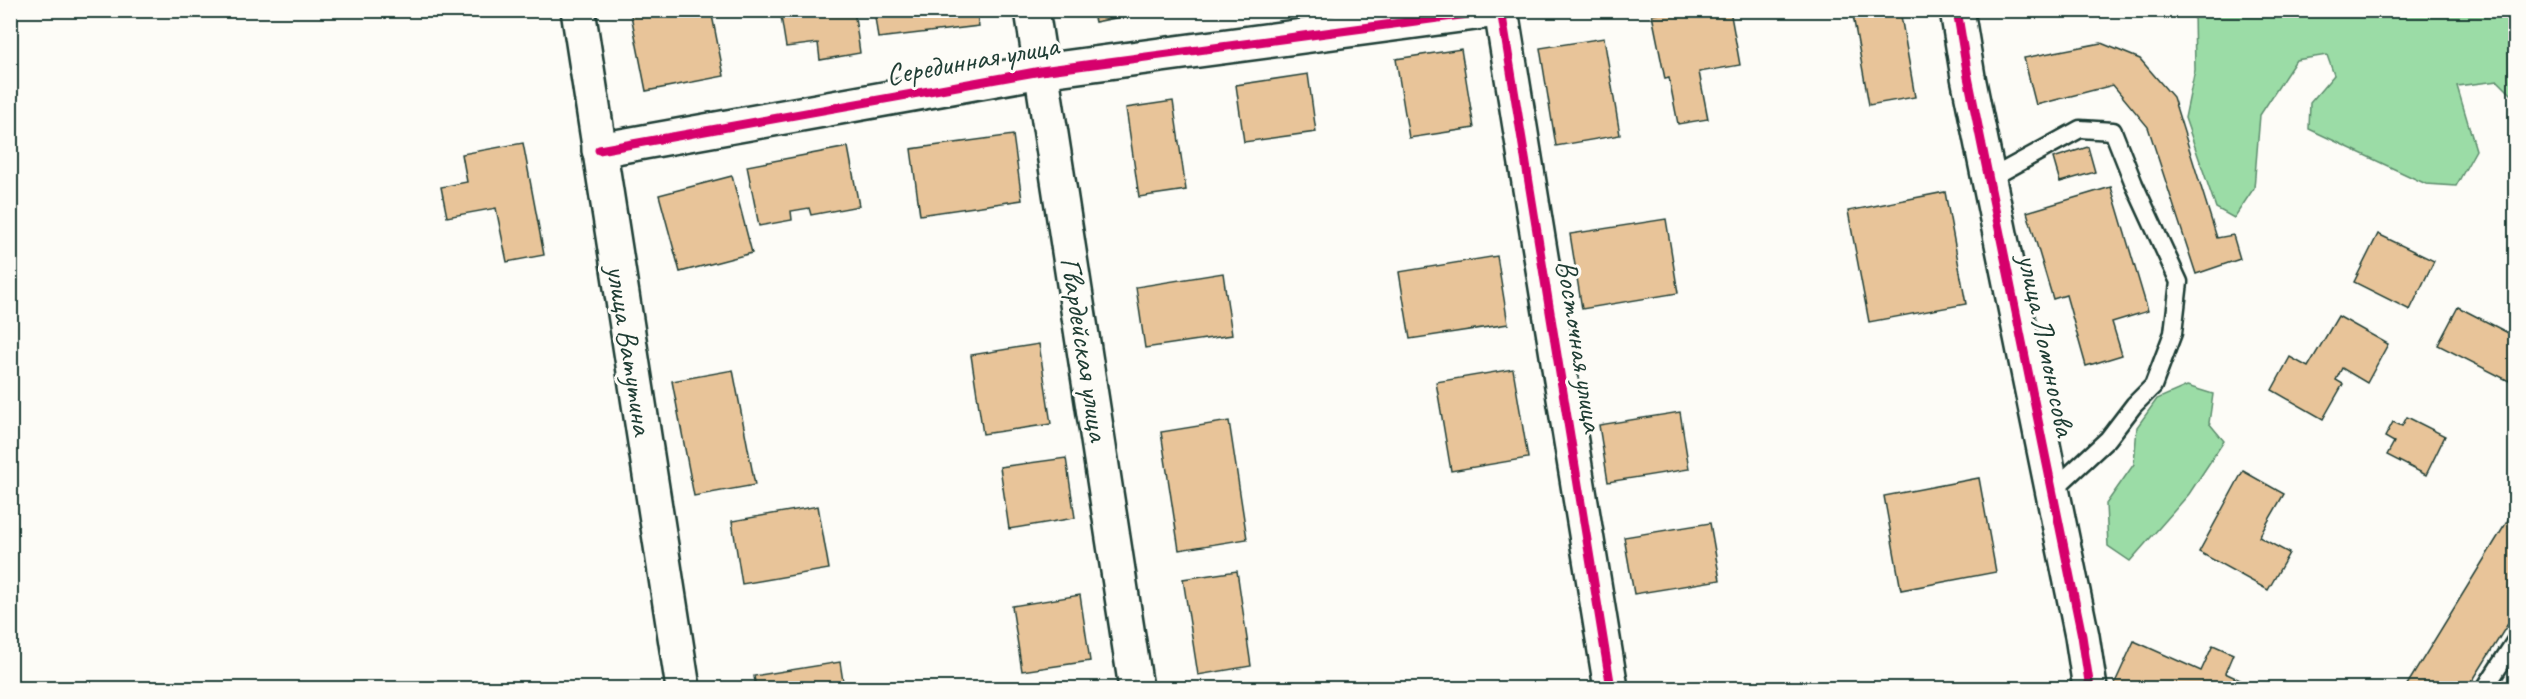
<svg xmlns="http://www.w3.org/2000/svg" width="2526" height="699" viewBox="0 0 2526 699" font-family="Caveat,sans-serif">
<rect width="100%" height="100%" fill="#fdfcf7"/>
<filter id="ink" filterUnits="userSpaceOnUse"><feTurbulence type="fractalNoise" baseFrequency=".0167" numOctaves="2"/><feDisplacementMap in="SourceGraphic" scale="12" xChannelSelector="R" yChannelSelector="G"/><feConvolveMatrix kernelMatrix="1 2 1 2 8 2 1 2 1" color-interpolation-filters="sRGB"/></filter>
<g filter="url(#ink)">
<g fill="#9bdca6" stroke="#5d8c6d" stroke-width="1.5">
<path d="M2194,11H2515V98L2498,81L2457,86L2476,150L2456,186L2426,184L2309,129L2310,103L2334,75L2327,55L2296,60L2260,115L2254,188L2234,218L2216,208L2185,118L2195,70Z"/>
<path d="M2187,386L2213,394L2209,423L2224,441L2189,494L2130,561L2108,546L2106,504L2134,464L2137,427L2157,399Z"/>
</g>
<g fill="#e8c499" stroke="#1f3d34" stroke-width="1.5">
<path d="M630,10H711L724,76L646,91Z"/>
<path d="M780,10H854L860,53L820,60L818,43L786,47Z"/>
<path d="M874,10H976L979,26L878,38Z"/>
<path d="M1092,10H1155L1095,22Z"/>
<path d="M1675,10H1730L1740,65L1699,72L1708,119L1678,124L1669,78L1665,79L1652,15Z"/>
<path d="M1852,10H1900L1915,97L1869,105Z"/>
<path d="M1604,38L1620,135L1556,146L1540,48Z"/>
<path d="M2101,43L2140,59L2173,97L2217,238L2233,235L2240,259L2196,274L2148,127L2113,85L2036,105L2024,58Z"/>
<path d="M1461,49L1474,128L1409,138L1396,59Z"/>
<path d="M1308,74L1316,132L1244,142L1236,85Z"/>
<path d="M1173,101L1186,190L1139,197L1126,108Z"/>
<path d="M1013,135L1022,200L920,215L911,149Z"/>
<path d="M523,143L544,255L507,262L496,208L447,217L441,187L467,182L462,154Z"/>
<path d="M848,147L859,206L811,215L809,208L791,211L792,220L759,226L747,166Z"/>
<path d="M2088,147L2095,172L2060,182L2053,158Z"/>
<path d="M732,176L752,253L680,272L659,195Z"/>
<path d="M2111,187L2148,311L2112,322L2122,355L2086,366L2066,295L2053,299L2027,212Z"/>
<path d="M1945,192L1966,304L1869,322L1848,211Z"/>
<path d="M1666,219L1678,293L1582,309L1570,234Z"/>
<path d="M2378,234L2434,261L2410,310L2354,282Z"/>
<path d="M1497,256L1508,324L1410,339L1399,272Z"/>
<path d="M1223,273L1232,335L1145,348L1136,287Z"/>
<path d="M2458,307L2516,337V368L2509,381L2438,345Z"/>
<path d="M2338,316L2388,344L2367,383L2342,368L2336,380L2343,384L2323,419L2272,390L2290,357L2308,367Z"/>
<path d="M1039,344L1051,424L983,434L971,355Z"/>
<path d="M1513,369L1528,458L1451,471L1436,382Z"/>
<path d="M733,370L755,485L694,496L672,381Z"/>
<path d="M1680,412L1689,469L1608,482L1599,425Z"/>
<path d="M2407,417L2445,436L2426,475L2387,455L2394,442L2385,437L2393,422L2402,426Z"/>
<path d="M1229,421L1247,539L1179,550L1161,432Z"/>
<path d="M1066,458L1075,518L1009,529L1000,467Z"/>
<path d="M2243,471L2284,494L2259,537L2289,553L2268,590L2199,552Z"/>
<path d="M1979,478L1996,572L1901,590L1884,496Z"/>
<path d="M818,506L829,569L742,584L732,521Z"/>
<path d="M2516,507V611L2468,688H2405Z"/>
<path d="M1710,523L1720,580L1634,594L1624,537Z"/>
<path d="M1237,571L1251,666L1198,675L1183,579Z"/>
<path d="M1080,595L1090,661L1022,671L1012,606Z"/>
<path d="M2134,641L2201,671L2213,645L2233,654L2225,673L2251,685L2249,688H2116L2113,687Z"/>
<path d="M840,662L844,688H756L754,676Z"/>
<path d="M2516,669V688H2503Z"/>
</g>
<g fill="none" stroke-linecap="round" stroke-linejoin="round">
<g stroke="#1f3d34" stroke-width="21">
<g id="lane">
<path d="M1989,179L2080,129L2113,131L2134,184L2179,282L2173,333L2153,386L2134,405L2108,439L2052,491"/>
<path d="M2485,688L2516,640"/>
</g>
</g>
<g stroke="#1f3d34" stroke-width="38">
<g id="street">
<path d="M578,10L683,688"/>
<path d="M1501,10L1611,688"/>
<path d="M1957,10L1968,77L2082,636L2090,688"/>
<path d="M599,150L1041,71L1498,10"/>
</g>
</g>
<g stroke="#1f3d34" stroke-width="38">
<path id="secondary" d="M1032,10L1136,688"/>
</g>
<use href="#lane" stroke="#fdfcf7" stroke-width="16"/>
<use href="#street" stroke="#fdfcf7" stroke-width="33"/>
<use href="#secondary" stroke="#fdfcf7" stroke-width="33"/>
<g stroke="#fdfcf7" stroke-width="13">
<g id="cycleway">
<path d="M1501,10L1611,688"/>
<path d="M1957,10L1968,77L2082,636L2090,688"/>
<path d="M599,150L1041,71L1498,10"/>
</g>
</g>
<use href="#cycleway" stroke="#d6006c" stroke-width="9"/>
</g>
</g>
<g text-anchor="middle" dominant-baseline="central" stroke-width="6" stroke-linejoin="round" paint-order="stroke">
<g font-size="30" fill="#1f3d34" stroke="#fdfcf7">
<text transform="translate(972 60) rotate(-10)">Серединная улица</text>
<text transform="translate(2047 345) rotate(78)">улица Ломоносова</text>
<text transform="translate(1580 346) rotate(81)">Восточная улица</text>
<text transform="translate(1085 349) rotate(81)">Гвардейская улица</text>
<text transform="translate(630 350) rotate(81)">улица Ватутина</text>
</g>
</g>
<rect width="2526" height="699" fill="none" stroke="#fdfcf7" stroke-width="36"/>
<rect x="18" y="18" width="2490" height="663" fill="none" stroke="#1f3d34" stroke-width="2" filter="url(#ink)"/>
</svg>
